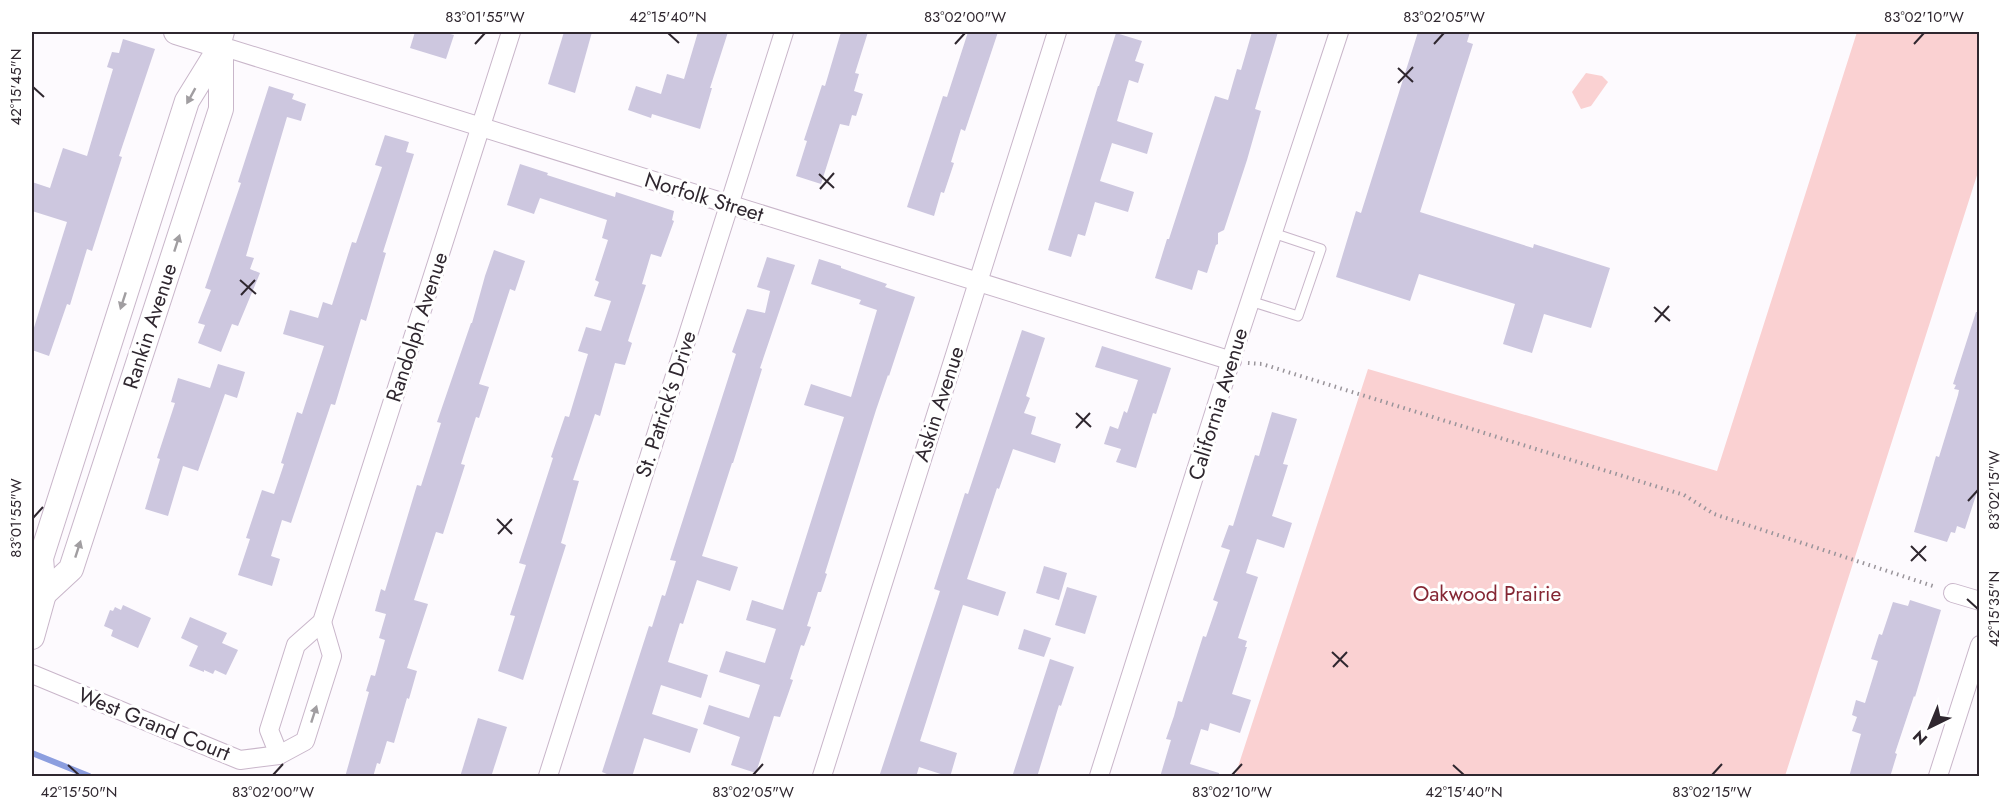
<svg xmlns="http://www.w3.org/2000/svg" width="2011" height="808" viewBox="0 0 2011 808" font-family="Jost,sans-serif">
<rect width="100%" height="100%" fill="#fdfafe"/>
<g fill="#fad1d2">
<path d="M1857,32H1979V169L1785,776H1235L1368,369L1717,471Z"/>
<path d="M1586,73L1602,76L1608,82L1591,106L1581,109L1572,92Z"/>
</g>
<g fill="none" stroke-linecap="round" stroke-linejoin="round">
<path stroke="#8c9edf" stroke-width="6" d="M32,753L89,776"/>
</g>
<g fill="#cdc7df">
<path d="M415,32H443L454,35L446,59L410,48Z"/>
<path d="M564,32H592L575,93L548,84Z"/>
<path d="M698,32H728L710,88H712L700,129L652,114L651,118L628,110L636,86L661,94L667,74L684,79Z"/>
<path d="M841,32H868L855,73L859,74L854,91L863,94L856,116L852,115L849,126L840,124L821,184L796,176L807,141L804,140L822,85L825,86Z"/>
<path d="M968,32H998L965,131L961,129L951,162L954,163L944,193L941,192L934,216L907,207L943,96L947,97Z"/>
<path d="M1252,32H1278L1255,109L1261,111L1247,160L1224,230L1218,233V244L1216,245L1207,273L1198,270L1192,290L1155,278L1167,239H1169L1215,96L1228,100L1237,69L1241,70Z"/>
<path d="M1418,32H1470L1467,42L1473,44L1420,212L1533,248L1534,244L1610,268L1591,328L1544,314L1532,353L1503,344L1515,304L1419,274L1410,301L1336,277L1356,211L1361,213Z"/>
<path d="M1116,33L1142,41L1135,61L1144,64L1138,83L1129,80L1117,121L1153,133L1147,154L1112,143L1100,181L1134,192L1128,212L1095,202L1085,236L1078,234L1071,257L1048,250L1098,86H1099Z"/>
<path d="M123,39L155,49L119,156L122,157L92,251L87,249L70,305L67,304L49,356L32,350V334L67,222L32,211V182L50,188L63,148L87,156L113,69L107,67L112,52L119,53Z"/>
<path d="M269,86L294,94L292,99L306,104L301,121L287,117L246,256L254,258L250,269L260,273L238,326L232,324L221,352L198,343L205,325L198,323L211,290L205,288L241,183L238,182Z"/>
<path d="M385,135L409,142L406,152L414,154L383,252L386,253L366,321L361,319L335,405L331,404L291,523L282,520L271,556L280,559L272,586L238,575L250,539L246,538L262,490L274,494L284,464L281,463L297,412L302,414L324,346L283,334L290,310L318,318L323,302L332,305L352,242L356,243L382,167L375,165Z"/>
<path d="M520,164L548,173L547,175L615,197L616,192L674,211L672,220L674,221L661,257L651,254L642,284L646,285L628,341L632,343L625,365L615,363L600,416L595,414L573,480L579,481L561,543L566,545L523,680L498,671L515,616L510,615L526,565L519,563L553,458L551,457L565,416L569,417L588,354L578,351L586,327L601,331L611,301L594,296L599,282L595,280L608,240L602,238L607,220L540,198L534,214L507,205Z"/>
<path d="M494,250L525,261L515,291L510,289L479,384L489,387L479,418L476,417L461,464L465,465L443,534L436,532L414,600L428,604L407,668L417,671L409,699L407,698L394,743L387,741L380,764L377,763L373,777H345L369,692L366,691L371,675L375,676L385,640L379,638L386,614L375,611L381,589L385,591L417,485L421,486L441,423L437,422L471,323H472L485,276Z"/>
<path d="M767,257L795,265L760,368L762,369L733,463H732L702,556L738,567L730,591L697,580L683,624L680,623L668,662L708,675L701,698L661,685L652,714L698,729L690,753L644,738L632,777H614L602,772L649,626L652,627L662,595L665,596L676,561L670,560L736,354L732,352L747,309L765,313L770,291L757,287Z"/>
<path d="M819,259L841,266V268L887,284L885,287L915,297L889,376L888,375L876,410L825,573L827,574L821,592H818L807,626L811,627L804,646L801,645L790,679L793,680L780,717L774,716L756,773L731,765L740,737L703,724L709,705L749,718L760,685L719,672L726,651L765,663L776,629L746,620L752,600L783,610L844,417L804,405L811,384L851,397L877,310L859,304L861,300L811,284Z"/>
<path d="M1976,312H1980V483L1965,529L1957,526L1955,533L1951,532L1947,542L1914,532L1936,456L1939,457L1958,395L1959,390L1954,389L1956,385L1953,384Z"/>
<path d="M1022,330L1045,338L1026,396L1030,398L1024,413L1036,417L1031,434L1061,444L1055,463L1013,449L999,489L997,488L967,579L1006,592L998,616L963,605L920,741L957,753L950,777L919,767L916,777H879L940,591L934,589L965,493L968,494Z"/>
<path d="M1102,346L1171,368L1156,414L1153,413L1136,468L1116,462L1121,449L1104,444L1110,426L1118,429L1124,411L1127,413L1138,380L1095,367Z"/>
<path d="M218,364L245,372L237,398L225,394L198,471L183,466L168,516L145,509L160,459L157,458L175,403L171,402L178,378L210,388Z"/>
<path d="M1272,412L1297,419L1283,464L1288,465L1272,516L1292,523L1284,548L1257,539L1246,573L1258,577L1238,638L1247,641L1245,647H1247L1232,694L1251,700L1240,733L1210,723L1208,731L1201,729L1190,764L1219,773V777H1160L1171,740L1166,739L1174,716L1178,701L1182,702L1203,636L1206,637L1218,602L1213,600L1230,550L1221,547L1229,525L1233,526L1255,455L1259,456Z"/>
<path d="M1044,566L1067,573L1059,600L1036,593Z"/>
<path d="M1067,587L1097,596L1085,634L1055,625Z"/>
<path d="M1910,600L1941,610L1915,697L1914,696L1895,753L1897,754L1890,777H1849L1861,734L1852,731L1857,717L1852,715L1856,700L1865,703L1878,661L1871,659L1879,634L1882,635L1893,602L1908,606Z"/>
<path d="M123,605L151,618L138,648L111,636L113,630L104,626L110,610L113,611L115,607L121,610Z"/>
<path d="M190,617L227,633L222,643L238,650L226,675L215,670L213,674L204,670V672L189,666L198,646L181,638Z"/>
<path d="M1024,629L1051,638L1044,657L1018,649Z"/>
<path d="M1050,659L1074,667L1061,706L1059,705L1037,777H1012Z"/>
<path d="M478,718L507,727L491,777H460Z"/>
</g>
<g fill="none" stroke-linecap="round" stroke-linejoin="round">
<g stroke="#c9b6ca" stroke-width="11">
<path id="lane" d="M1250,301L1298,316L1321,249L1273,233"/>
</g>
<g stroke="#c9b6ca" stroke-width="20">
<g id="street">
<path d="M225,32L221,46L1232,361"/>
<path d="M1953,593L1980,601"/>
<path d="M32,674L240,760L279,755L305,741L332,656L322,622"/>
<path d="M279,755L269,730L296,645L322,622L511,32"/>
<path d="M548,776L784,32"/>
<path d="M822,776L1057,32"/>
<path d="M1099,776L1237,341L1339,32"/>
<path d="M1938,776L1980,645"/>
</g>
</g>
<g stroke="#c9b6ca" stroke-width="26">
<g id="secondary">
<path d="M176,32L221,46"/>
<path d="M44,594L71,569L221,109V46"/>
<path d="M32,637L44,594L41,558L187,101L221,46"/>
</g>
</g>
<path stroke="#99949a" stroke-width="4" stroke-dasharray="1.5 4.5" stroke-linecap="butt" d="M1248,363L1262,364L1684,495L1714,514L1936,587"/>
<use href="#lane" stroke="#fff" stroke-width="9"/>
<use href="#street" stroke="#fff" stroke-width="18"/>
<use href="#secondary" stroke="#fff" stroke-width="24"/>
</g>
<defs><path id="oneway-solid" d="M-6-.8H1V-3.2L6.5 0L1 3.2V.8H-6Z" transform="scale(1.5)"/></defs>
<g fill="#a19ea1">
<use href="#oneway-solid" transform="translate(191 96) rotate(119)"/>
<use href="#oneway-solid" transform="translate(177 243) rotate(-72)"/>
<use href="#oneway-solid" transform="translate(123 301) rotate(108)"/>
<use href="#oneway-solid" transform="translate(78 549) rotate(-72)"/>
<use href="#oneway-solid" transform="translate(314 714) rotate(-72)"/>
</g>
<path fill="none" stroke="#2f272f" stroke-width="2" d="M668,33L679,43M475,44L485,33M955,44L965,33M1434,44L1444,33M1914,44L1924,33M1398,68L1413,82M1398,83L1413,67M33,87L44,97M819,174L834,188M820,189L834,173M240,280L256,294M241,295L255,280M1654,307L1670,321M1655,322L1669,306M1076,413L1091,427M1076,428L1090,413M1968,501L1978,490M33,518L43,507M497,519L512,534M498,534L512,519M1911,546L1926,561M1911,561L1926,546M1967,599L1978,609M1332,652L1348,667M1333,667L1347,652M68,765L79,775M1453,765L1464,775M273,775L283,764M753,775L763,764M1232,775L1242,764M1712,775L1722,764"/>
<g text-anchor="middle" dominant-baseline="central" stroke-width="6" stroke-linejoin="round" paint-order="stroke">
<g font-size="21" fill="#2f272f" stroke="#fff">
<text transform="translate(704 197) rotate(17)">Norfolk Street</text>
<text transform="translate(150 326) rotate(-72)">Rankin Avenue</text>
<text transform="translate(417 327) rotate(-72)">Randolph Avenue</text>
<text transform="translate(666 404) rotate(-72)">St. Patrick's Drive</text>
<text transform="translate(939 404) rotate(-72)">Askin Avenue</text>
<text transform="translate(1218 404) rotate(-73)">California Avenue</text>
<text transform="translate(154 724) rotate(22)">West Grand Court</text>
</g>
<g font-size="21" fill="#852734" stroke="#fff">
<text x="1487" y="594">Oakwood Prairie</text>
</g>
</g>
<rect width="2011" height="808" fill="none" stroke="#ffffff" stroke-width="66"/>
<g transform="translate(1930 727) rotate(223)" stroke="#ffffff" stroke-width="4.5" paint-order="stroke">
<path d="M0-4.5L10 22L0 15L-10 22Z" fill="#2f272f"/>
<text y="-9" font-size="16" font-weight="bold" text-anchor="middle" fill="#2f272f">N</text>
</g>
<rect x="33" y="33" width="1945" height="742" fill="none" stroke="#2f272f" stroke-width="2"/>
<g font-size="15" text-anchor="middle" fill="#2f272f">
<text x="485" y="22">83°01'55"W</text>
<text x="668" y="22">42°15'40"N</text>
<text x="965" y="22">83°02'00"W</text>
<text x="1444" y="22">83°02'05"W</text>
<text x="1924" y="22">83°02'10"W</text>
<text transform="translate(16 87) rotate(-90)" y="5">42°15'45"N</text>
<text transform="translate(1994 490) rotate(-90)" y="5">83°02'15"W</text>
<text transform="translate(16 518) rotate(-90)" y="5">83°01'55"W</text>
<text transform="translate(1994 609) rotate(-90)" y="5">42°15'35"N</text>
<text x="79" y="797">42°15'50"N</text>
<text x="273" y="797">83°02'00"W</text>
<text x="753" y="797">83°02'05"W</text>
<text x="1232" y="797">83°02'10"W</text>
<text x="1464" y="797">42°15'40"N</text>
<text x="1712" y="797">83°02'15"W</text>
</g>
</svg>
